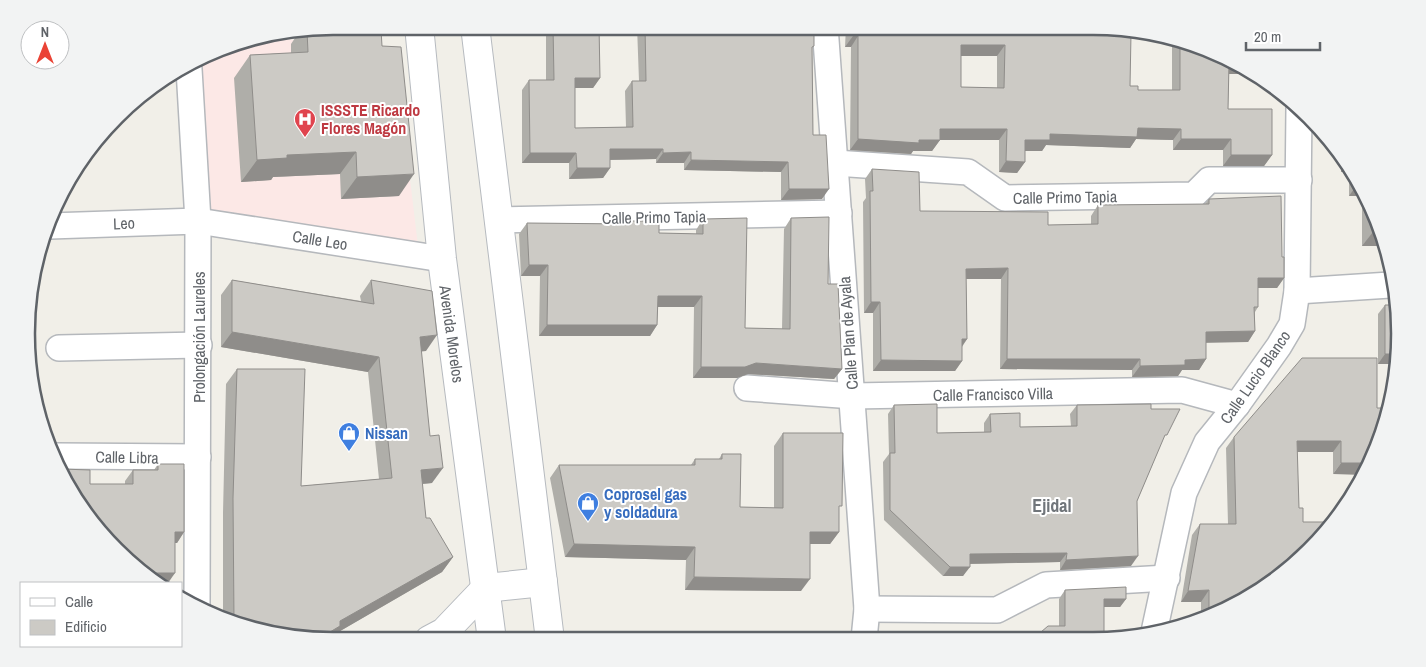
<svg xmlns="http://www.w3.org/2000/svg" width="1426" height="667" viewBox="0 0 1426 667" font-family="'Archivo Narrow',sans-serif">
<rect width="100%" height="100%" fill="#f1efe8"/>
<path fill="#fce8e6" d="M272,37L395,54L418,246L210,212L200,63L234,43Z"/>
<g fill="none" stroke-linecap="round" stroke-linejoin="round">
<g stroke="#b5b8bc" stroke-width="28">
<g id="street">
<path d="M825,26L867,609L864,639"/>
<path d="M189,69L198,221L197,606"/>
<path d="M835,163L968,172L1005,198L1194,195L1209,180H1299"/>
<path d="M498,220L839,213"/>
<path d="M50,226L198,221L442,259"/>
<path d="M1297,291L1390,285"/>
<path d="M59,348L199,345"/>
<path d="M747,388L853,396L1182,390L1237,405"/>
<path d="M57,456L198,457"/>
<path d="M867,609L997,610L1046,585L1167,578"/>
<path d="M1154,632L1184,493L1207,442L1237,405L1279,346L1292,324L1297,291L1299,109"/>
</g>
</g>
<g stroke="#b6babf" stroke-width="30">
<g id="secondary">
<path d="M419,26L442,259L492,640"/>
<path d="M475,26L550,640"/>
<path d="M429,640L444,632L486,588L543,582"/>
</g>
</g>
<use href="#street" stroke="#fff" stroke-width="25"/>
<use href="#secondary" stroke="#fff" stroke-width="28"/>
</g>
<g fill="#afaea9" fill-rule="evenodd">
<path d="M546,26H599L600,78L593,88H575V128L626,127L625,91L632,81H639L637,26H814L812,50L813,135L822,199L781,200V172L684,170V163H656V159L610,160V168L603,178L569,179V163H522V90L529,80H546Z"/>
<path d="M846,26H1093L1130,86L1138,90H1172V42L1210,50L1229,74L1228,109L1272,155L1264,166H1223V150H1173V140L1136,139L1130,148L1046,145L1042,151H1025V162L1017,173L999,172V140H940L932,151H913L911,154L850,150L851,47H845ZM961,56H997V88L961,87Z"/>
<path d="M322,28L332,33L382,46L399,196L341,199L340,174L273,177L271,180L241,182L234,78L250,55L291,53V44L299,32Z"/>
<path d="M1341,163L1347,172H1341Z"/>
<path d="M872,169L920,211L1048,225L1091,224V216L1098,205L1205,204L1209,199L1282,257L1284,278L1277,288H1258V307L1255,312V331L1248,342H1206V359L1199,370H1182L1178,376L1132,377V370L1000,369L1001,279H966L967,339L962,347V361L955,371H873V313H864L863,202L866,198L865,179Z"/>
<path d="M1349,175L1376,216L1382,246H1362V196H1349Z"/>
<path d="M791,218L828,284L842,369L834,379L748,374L737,378H693L694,307H658L657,325L650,336H539L540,276H521L519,234L527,223L625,224L627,221L659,233L696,234V230L703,219L745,328L782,329L784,229Z"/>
<path d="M232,280L361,301L360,296L371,280L426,351H421L432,483L422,484L426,518L453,557L442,572L335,634L330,640L223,619V513L226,384L237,369L301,486L379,479L368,372L221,347V295Z"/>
<path d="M1385,305L1394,364H1378V314Z"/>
<path d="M894,405L937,433L984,432V423L990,414L1020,427L1071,426L1070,414L1077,405L1151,409L1161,444L1137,501L1131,566L1060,570V562L970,564L963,576H943L884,520L883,462L889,454L888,414Z"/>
<path d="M1377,408H1382L1333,474V452H1297L1299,508L1303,522L1210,617L1201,620V602H1181L1192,535L1200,524H1228L1226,448L1234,437Z"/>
<path d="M783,433L839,510V532L830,544H810L801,591L685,590L686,560L565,557L550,478L559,465H691L695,459H719L722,454L740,507L774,508V446Z"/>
<path d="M158,464L184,532L177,543H175L90,484H125V481L133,470H154Z"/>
<path d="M1065,590L1126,599L1120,607H1104V638L1059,626V599Z"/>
<path d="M731,633L818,639H727Z"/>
</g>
<g fill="#8f8d8a">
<path d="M853,36H858L851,47H845Z"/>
<path d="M961,45H1005L997,56H953Z"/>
<path d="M1229,63H1230L1247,74H1221Z"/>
<path d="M575,78H600L593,88H568Z"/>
<path d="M1138,128L1181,129L1173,140L1136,139L1130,148L1046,145L1042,151H1017L1025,140L1050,134Z"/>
<path d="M940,129H1007L999,140H932Z"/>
<path d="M858,139L919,140H940L932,151H913L911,154L850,150Z"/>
<path d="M1181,139H1231L1223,150H1173Z"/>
<path d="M610,149H663L656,159L602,160Z"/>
<path d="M356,152L340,174L273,177L271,180L241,182L257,160L287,155Z"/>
<path d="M691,152L684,163H656L663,153Z"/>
<path d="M530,153H576L569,163H522Z"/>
<path d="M1231,155H1272L1264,166H1223Z"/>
<path d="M691,160L788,162L781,172L684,170Z"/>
<path d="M1006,161L1025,162L1017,173L999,172Z"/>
<path d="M577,168H610L603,178L569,179Z"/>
<path d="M1344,168L1347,172H1341Z"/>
<path d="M414,174L399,196L341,199L357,177Z"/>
<path d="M1356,186L1362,195V196H1349Z"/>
<path d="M789,189H829L822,199L781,200Z"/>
<path d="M1379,231L1382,246H1362L1373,232Z"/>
<path d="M529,265H548L540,276H521Z"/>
<path d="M1008,268L1001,279H959L966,269Z"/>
<path d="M1258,278H1284L1277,288H1250Z"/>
<path d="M658,296H702L694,307H650Z"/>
<path d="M871,302H880L873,313H864Z"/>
<path d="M547,325H657L650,336H539Z"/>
<path d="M1255,331L1248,342L1199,343L1206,332Z"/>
<path d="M232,332L379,357L368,372L221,347Z"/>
<path d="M437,335L426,351L409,353L420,337Z"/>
<path d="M962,339H967L960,349Z"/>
<path d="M1385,354H1396L1394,364H1378Z"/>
<path d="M1007,359H1140L1132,370L1000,369Z"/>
<path d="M1206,359L1199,370H1182L1178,376L1132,377L1140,366L1185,360Z"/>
<path d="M881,360L962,361L955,371H873Z"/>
<path d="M756,363L842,369L834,379L748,374L737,378H693L701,367Z"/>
<path d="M1297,441H1341L1333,452H1289Z"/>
<path d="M1341,463H1369L1363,475L1333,474Z"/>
<path d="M443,468L432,483L410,485L421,470Z"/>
<path d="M175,532H184L177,543H168Z"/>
<path d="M810,532H839L830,544H801Z"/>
<path d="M574,544L695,547L686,560L565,557Z"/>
<path d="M1067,553L1060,562L963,564L970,554Z"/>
<path d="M1138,556L1131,566L1060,570L1066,560Z"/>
<path d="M453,557L442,572L335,634L330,640L320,638L340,621Z"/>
<path d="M950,567H970L963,576H943Z"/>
<path d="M145,573H175L168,583H161Z"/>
<path d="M694,577L810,579L801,591L685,590Z"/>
<path d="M1209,590L1201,602H1181L1188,591Z"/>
<path d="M1104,599H1126L1120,607H1098Z"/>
</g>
<g fill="#cccac5" stroke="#8f8d8a" fill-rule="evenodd">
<path d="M553,26H599L600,78H575V128L633,127L632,81H646L645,26H814V46L812,47L813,135H826L829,189H789L788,162L691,160V152L663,153V149H610V168H577L576,153H530L529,80H554Z"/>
<path d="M853,26H1093L1131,34L1130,86H1138V90H1180V44L1210,50L1230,63H1229L1228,109H1272V155H1231V139H1181V129L1138,128L1137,137L1050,134V140H1025V162L1006,161L1007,129H940V140H919V143L858,139V36H853ZM961,45H1005L1004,88L961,87Z"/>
<path d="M322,28L332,33L381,30L382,46L401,47L414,174L357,177L356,152L287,155V158L257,160L250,55L308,52L307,31Z"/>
<path d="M872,169L919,172L920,211L1048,212V225L1098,224V205L1209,204V199L1281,196L1282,257H1284V278H1258V307H1254L1255,331L1206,332V359L1185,360V365L1140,366V359H1007L1008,268L966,269L967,339H962V361L881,360L880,302H871L870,191H873Z"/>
<path d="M1372,210L1376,216L1379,231L1373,232Z"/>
<path d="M829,217L828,284H838L842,369L756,363L745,367H701L702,296H658L657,325H547L548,265H529L527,223L627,224V221H659V233L703,234V219L747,218L745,328L790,329L791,218Z"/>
<path d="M232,280L374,304L371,280L432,291L437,335L420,337L430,436L439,435L443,468L421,470L426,518H430L453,557L340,621V626L320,638L234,621L233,498L237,369H305L301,486L392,478L379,357L232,332Z"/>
<path d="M1385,305H1394L1400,333L1396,354H1385Z"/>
<path d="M1302,358H1377V408H1382V422L1376,451L1369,463H1341V441H1297L1299,508H1303V522H1335L1280,577L1209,618V590L1188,591L1200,524H1236L1234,437Z"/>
<path d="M937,404V433L991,432L990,414L1020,413V427L1077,426V405L1151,404V409H1180L1167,435H1165L1137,501L1138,556L1066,560L1067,553L970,554V567H950L890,510V453H895L894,405Z"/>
<path d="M783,433H843L842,506H839V532H810V579L694,577L695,547L574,544L559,465H695V459H722V454H741L740,507L783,508Z"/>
<path d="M158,464H184V532H175V573H145L131,564L67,487L61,469L90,470V484H133V470H158Z"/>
<path d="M1126,587V599H1104V638H1034L1048,626H1065V590Z"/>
<rect x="731" y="633" width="87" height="6"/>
</g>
<defs>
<g id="hospital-pin" transform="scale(1.125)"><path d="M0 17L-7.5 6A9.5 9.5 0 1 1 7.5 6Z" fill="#e0444e" stroke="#fff"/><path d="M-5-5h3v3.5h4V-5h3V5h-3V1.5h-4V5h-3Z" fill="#fff"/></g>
<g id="shop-pin" transform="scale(1.125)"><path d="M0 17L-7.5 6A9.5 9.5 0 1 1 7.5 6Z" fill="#3f7fe0" stroke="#fff"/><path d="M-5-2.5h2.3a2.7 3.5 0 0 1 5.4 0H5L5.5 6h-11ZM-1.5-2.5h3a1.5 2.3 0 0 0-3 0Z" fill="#fff"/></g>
</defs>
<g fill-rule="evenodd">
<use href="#hospital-pin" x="305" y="119"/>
<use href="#shop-pin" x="349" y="433"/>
<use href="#shop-pin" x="588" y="503"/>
</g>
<g text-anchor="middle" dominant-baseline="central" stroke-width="4" stroke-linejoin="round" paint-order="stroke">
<g font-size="16" font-weight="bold" fill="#be3a42" stroke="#fff" text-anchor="start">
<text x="321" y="110">ISSSTE Ricardo<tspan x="321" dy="18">Flores Magón</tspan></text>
</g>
<g font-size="16" fill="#5f6368" stroke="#fff">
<text transform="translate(1065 197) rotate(-1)">Calle Primo Tapia</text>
<text transform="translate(654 217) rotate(-1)">Calle Primo Tapia</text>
<text transform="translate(124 223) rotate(-2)">Leo</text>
<text transform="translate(320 240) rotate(9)">Calle Leo</text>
<text transform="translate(848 333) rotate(-94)">Calle Plan de Ayala</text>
<text transform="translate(452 334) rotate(82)">Avenida Morelos</text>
<text transform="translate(199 337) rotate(-90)">Prolongación Laureles</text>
<text transform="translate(1255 377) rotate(-55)">Calle Lucio Blanco</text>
<text transform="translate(993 394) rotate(-1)">Calle Francisco Villa</text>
<text transform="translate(127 457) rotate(1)">Calle Libra</text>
</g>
<g font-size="16" font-weight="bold" fill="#366cbe" stroke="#fff" text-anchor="start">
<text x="365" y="433">Nissan</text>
<text x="604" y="494">Coprosel gas<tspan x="604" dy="18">y soldadura</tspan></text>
</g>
<g font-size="18" font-weight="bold" fill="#70757a" stroke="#fff">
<text x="1052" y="505">Ejidal</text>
</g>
</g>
<path d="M0 0H1426V667H0ZM333 35H1093A298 298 0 0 1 1391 333V334A298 298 0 0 1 1093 632H333A298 298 0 0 1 35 334V333A298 298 0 0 1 333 35Z" fill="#f2f3f3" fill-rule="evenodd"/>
<path fill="none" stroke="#5f6368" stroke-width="2.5" d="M333 35H1093A298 298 0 0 1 1391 333V334A298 298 0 0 1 1093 632H333A298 298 0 0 1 35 334V333A298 298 0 0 1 333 35Z"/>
<rect x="20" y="582" width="162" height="65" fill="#ffffff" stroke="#bfc1c3"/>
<rect x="30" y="598" width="25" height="8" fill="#ffffff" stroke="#bfc1c3"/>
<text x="65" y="607" font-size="15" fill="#5f6368">Calle</text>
<rect x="30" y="620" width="25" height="15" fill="#cccac5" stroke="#bfc1c3"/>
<text x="65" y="632" font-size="15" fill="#5f6368">Edificio</text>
<g transform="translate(45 45)"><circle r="24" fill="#ffffff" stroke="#bfc1c3"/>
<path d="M0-4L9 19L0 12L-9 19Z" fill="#ea4335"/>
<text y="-8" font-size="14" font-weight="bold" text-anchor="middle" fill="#5f6368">N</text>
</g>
<path d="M1246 42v8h74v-8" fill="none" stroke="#5f6368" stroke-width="2.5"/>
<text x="1254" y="42" font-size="15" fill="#5f6368" stroke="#ffffff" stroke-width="4" paint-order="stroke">20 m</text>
</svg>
